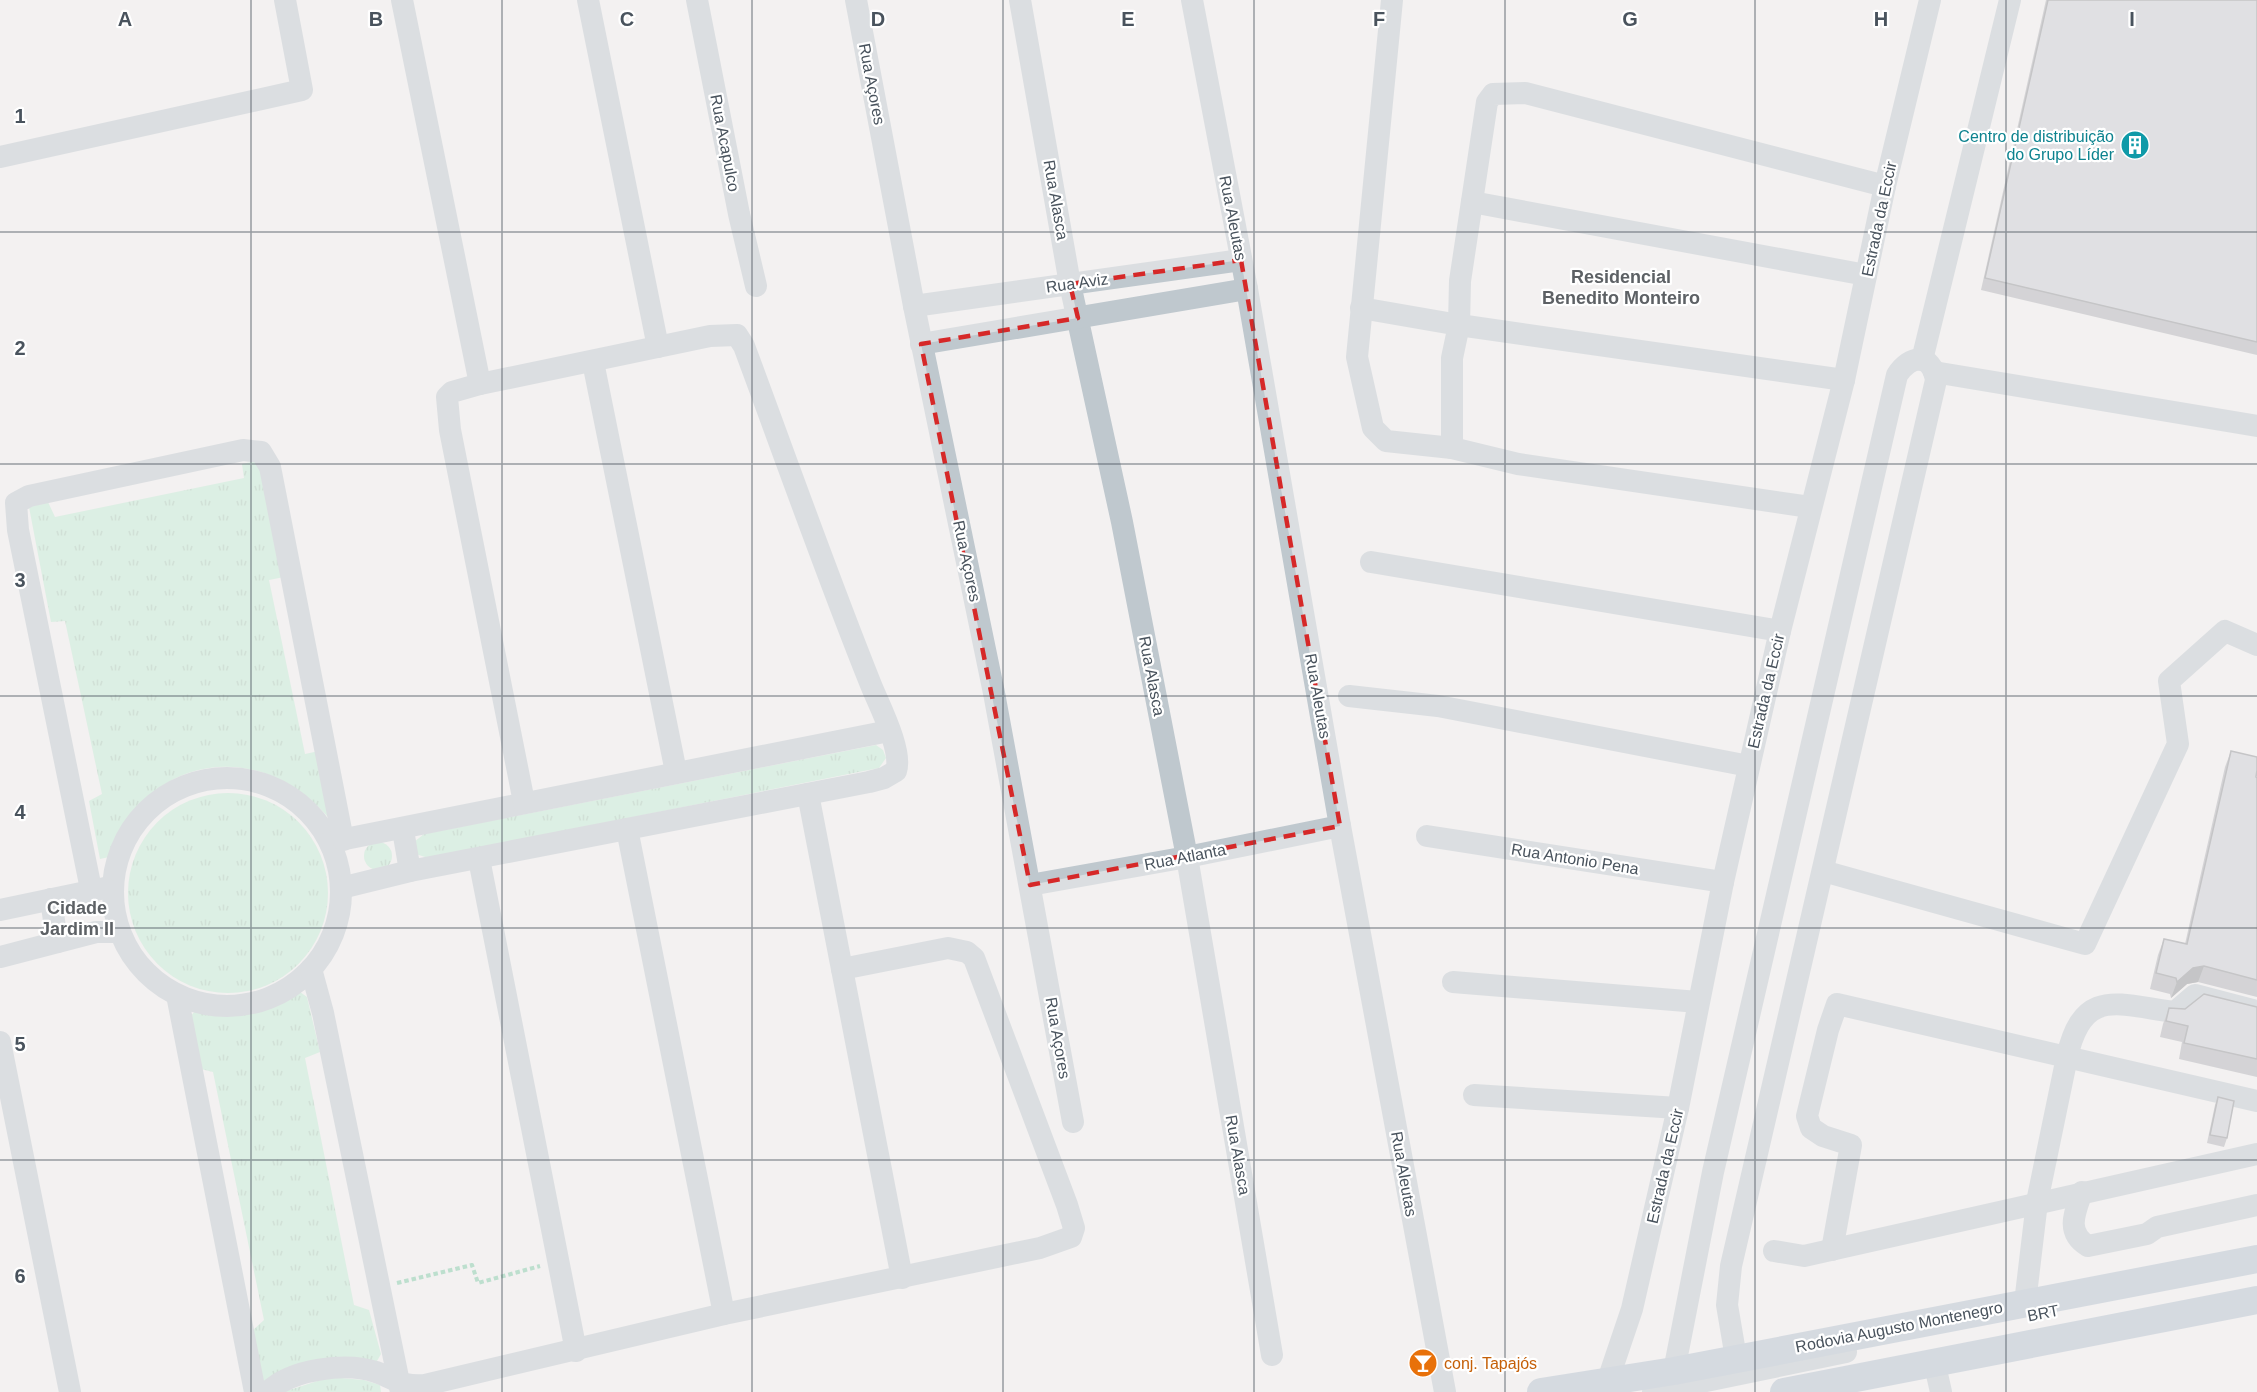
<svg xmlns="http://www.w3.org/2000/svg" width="2257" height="1392" viewBox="0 0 2257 1392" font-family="Helvetica,sans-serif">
<defs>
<pattern id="grass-tufts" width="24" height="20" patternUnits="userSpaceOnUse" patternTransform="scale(1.5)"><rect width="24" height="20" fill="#c2edd4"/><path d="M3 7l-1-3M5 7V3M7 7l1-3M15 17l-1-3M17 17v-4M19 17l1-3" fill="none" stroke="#a8cdb8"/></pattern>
</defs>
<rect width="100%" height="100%" fill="#f3f1f1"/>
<g fill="url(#grass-tufts)">
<path d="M260,460L284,577L269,580L305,754L319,751L334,814L327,816C257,736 144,756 109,857L100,859L89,801L102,794L65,621L51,622L29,507L48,502L55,517L244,478L242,464Z"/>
<path d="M876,745L883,750L886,758L879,768L428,858L416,854L414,842L424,834Z"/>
<circle cx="228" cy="893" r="100"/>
<circle cx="378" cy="856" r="14"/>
<path d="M300,992L307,997L320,1052L305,1058L354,1305L369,1310L381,1354L377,1361L265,1382L262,1380L252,1331L264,1320L213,1072L201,1069L189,1018L195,1011C233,1017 266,1011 300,992Z"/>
<path d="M330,1377L364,1380L380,1385L381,1392H283Z"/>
</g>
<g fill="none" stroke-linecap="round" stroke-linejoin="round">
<path stroke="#7ccaa5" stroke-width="4" stroke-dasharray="4.5 3" stroke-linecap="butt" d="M397,1283L472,1265L478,1283L540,1266"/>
<g stroke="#bfc8ce" stroke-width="22">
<path d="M402,0L480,384"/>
<path d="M588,0L658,347"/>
<path d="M697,0L739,214L756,286"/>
<path d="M856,0L914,306L994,693L1073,1122"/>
<path d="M1020,0L1070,284L1122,522L1187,857L1272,1355"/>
<path d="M1192,0L1247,289L1340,826L1445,1392"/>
<path d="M1392,0L1357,357L1373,428L1386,441L1452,448L1518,464L1810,507"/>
<path d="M0,157L302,90L285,0"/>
<path d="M1472,202L1866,275"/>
<path d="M914,306L1241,260"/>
<path d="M1361,308L1459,325L1844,380"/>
<path d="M921,344L1247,289"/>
<path d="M1922,360L2010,0"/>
<path d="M593,362L676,772"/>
<path d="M1934,372L2257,426"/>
<path d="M1452,448V358L1459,325L1460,281L1487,102L1493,94L1525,93L1885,186"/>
<path d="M1371,562L1780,631"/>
<path d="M1349,696L1438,706L1749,766"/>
<circle cx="227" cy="892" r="114"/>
<path d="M808,794L902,1278"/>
<path d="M627,829L724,1314"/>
<path d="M403,830L410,871"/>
<path d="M1427,836L1723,882"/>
<path d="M330,842C517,806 703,767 889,731"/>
<path d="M479,859L576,1351"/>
<path d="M1823,871L2085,944L2178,744L2169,681L2225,631L2257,645"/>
<path d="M1030,885L1187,857L1340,826"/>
<path d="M341,888L410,871L869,782L884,778L896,771C903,751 879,705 871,685C826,573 786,459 744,346L737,335L710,336L480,384L452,392L447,397L450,430L524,802"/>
<path d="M91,889L18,530L16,503L29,496L243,450L261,452L270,467L343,840"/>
<path d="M51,899L57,942"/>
<path d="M0,910L105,888"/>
<path d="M0,957L96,932H120"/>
<path d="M311,969L323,1013L401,1392"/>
<path d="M1453,982L1698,1002"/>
<path d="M177,995L255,1392"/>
<path d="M0,1042L70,1392"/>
<path d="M1474,1095L1678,1108"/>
<path d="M2082,1192C2075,1212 2065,1232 2088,1246L2147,1234L2157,1227L2257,1205"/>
<path d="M1832,1250L1851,1145L1823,1136L1811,1128L1807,1116L1828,1030L1837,1004L2257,1101"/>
<path d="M1774,1251L1804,1256L2257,1154"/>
<path d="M2025,1303L2037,1202L2067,1057C2083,986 2118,1005 2175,1012L2195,995L2257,1011"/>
<path d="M1934,1361L1941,1392"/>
<path d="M1674,1371L1713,1172L1897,375C1910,355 1931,352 1936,380L1731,1266L1727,1305L1736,1358"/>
<path d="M1607,1383L1632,1309L1678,1108L1723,882L1780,631L1844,380L1885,186L1930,0"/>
<path d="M268,1392C291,1369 346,1362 376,1372C396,1379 401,1387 425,1385L724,1314L1040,1248L1071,1237L1074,1228L1067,1205L974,958L967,952L948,948L842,969"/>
<path d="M1653,1392L1846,1352"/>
</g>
<g stroke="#b2bfcd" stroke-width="28">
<path d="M1541,1392L1674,1371L2257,1259"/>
<path d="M1784,1392L2257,1300"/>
</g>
</g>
<g fill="#afb0b5">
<path d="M2046,0H2257V355L1981,290Z"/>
<path d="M2231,751L2256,777L2257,778V997L2198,982L2187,984L2171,998L2170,994L2150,989L2158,955L2164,939L2185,944L2225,767Z"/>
<path d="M2257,1007V1077L2179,1059L2182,1042L2160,1037L2163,1024L2169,1008L2185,1009Z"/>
<path d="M2218,1097L2227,1138L2224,1147L2207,1143L2215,1105Z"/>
</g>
<path fill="#8e9094" d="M2204,966L2198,982L2187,984L2171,998L2177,982L2193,968Z"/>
<g fill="#cbcdd3" stroke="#8e9094" stroke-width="1.5">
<path d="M2048,0H2257V342L1985,278Z"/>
<path d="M2231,751L2257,757V770L2256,777L2257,778V980L2204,966L2193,968L2177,982L2176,978L2156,973L2164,939L2187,944Z"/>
<path d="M2204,994L2257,1007V1059L2184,1043L2188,1026L2166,1021L2169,1008L2185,1009Z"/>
<path d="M2218,1097L2234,1101L2227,1138L2210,1135Z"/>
</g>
<path d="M0 0H2257V1392H0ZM1241,260L1340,826L1030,885L921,344L1078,318L1070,284Z" fill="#f3f1f1" fill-opacity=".55" fill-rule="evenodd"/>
<path fill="none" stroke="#d62828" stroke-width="4.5" stroke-dasharray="12 8" stroke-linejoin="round" d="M1241,260L1340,826L1030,885L921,344L1078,318L1070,284Z"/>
<path fill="none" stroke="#49535d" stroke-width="1.5" stroke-opacity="0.55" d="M251,0V1392M502,0V1392M752,0V1392M1003,0V1392M1254,0V1392M1505,0V1392M1755,0V1392M2006,0V1392M0,232H2257M0,464H2257M0,696H2257M0,928H2257M0,1160H2257"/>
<defs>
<g id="building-disc" transform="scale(1.5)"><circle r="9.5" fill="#0f9aa8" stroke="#fff"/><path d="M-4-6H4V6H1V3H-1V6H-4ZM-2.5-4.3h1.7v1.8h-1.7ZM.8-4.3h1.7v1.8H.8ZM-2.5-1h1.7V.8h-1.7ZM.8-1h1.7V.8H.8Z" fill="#fff"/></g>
<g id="bar-disc" transform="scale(1.5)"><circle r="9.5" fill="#e8710a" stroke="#fff"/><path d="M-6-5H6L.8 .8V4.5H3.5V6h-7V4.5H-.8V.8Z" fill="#fff"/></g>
</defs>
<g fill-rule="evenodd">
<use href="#building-disc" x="2135" y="145"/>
<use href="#bar-disc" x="1423" y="1363"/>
</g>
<g text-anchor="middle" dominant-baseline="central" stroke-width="4.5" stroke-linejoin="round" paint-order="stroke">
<g font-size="16" fill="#49535d" stroke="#fff">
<text transform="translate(872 84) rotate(79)">Rua Açores</text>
<text transform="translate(725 143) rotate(79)">Rua Acapulco</text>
<text transform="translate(1056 200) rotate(80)">Rua Alasca</text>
<text transform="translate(1233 218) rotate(79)">Rua Aleutas</text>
<text transform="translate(1879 219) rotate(-78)">Estrada da Eccir</text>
<text transform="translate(1077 283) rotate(-8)">Rua Aviz</text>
<text transform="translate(967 561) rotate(78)">Rua Açores</text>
<text transform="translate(1152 676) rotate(79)">Rua Alasca</text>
<text transform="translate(1766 691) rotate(-77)">Estrada da Eccir</text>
<text transform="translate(1318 696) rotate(80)">Rua Aleutas</text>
<text transform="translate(1185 857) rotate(-11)">Rua Atlanta</text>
<text transform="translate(1575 859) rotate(9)">Rua Antonio Pena</text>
<text transform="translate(1058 1038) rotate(80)">Rua Açores</text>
<text transform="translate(1238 1155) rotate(80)">Rua Alasca</text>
<text transform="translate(1665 1166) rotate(-77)">Estrada da Eccir</text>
<text transform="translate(1404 1174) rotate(80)">Rua Aleutas</text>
<text transform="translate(2043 1313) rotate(-11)">BRT</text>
<text transform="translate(1899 1327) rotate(-11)">Rodovia Augusto Montenegro</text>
</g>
<g font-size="16" fill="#0d838f" stroke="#fff" text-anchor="end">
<text x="2114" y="136">Centro de distribuição<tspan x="2114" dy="18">do Grupo Líder</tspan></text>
</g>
<g font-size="16" fill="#c56008" stroke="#fff" text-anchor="start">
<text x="1444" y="1363">conj. Tapajós</text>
</g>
<g font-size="18" font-weight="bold" fill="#5d6165" stroke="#fff">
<text x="1621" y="277">Residencial<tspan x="1621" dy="21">Benedito Monteiro</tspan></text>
<text x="77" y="908">Cidade<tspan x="77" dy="21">Jardim II</tspan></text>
</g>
</g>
<g font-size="20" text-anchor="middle" font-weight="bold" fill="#49535d" stroke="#fff" stroke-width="4.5" stroke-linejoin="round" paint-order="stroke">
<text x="125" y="26">A</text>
<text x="376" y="26">B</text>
<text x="627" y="26">C</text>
<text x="878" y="26">D</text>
<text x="1128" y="26">E</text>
<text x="1379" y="26">F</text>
<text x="1630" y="26">G</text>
<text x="1881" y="26">H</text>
<text x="2132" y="26">I</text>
<text x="20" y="123">1</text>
<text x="20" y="355">2</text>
<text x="20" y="587">3</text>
<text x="20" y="819">4</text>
<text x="20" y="1051">5</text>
<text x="20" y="1283">6</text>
</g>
</svg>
